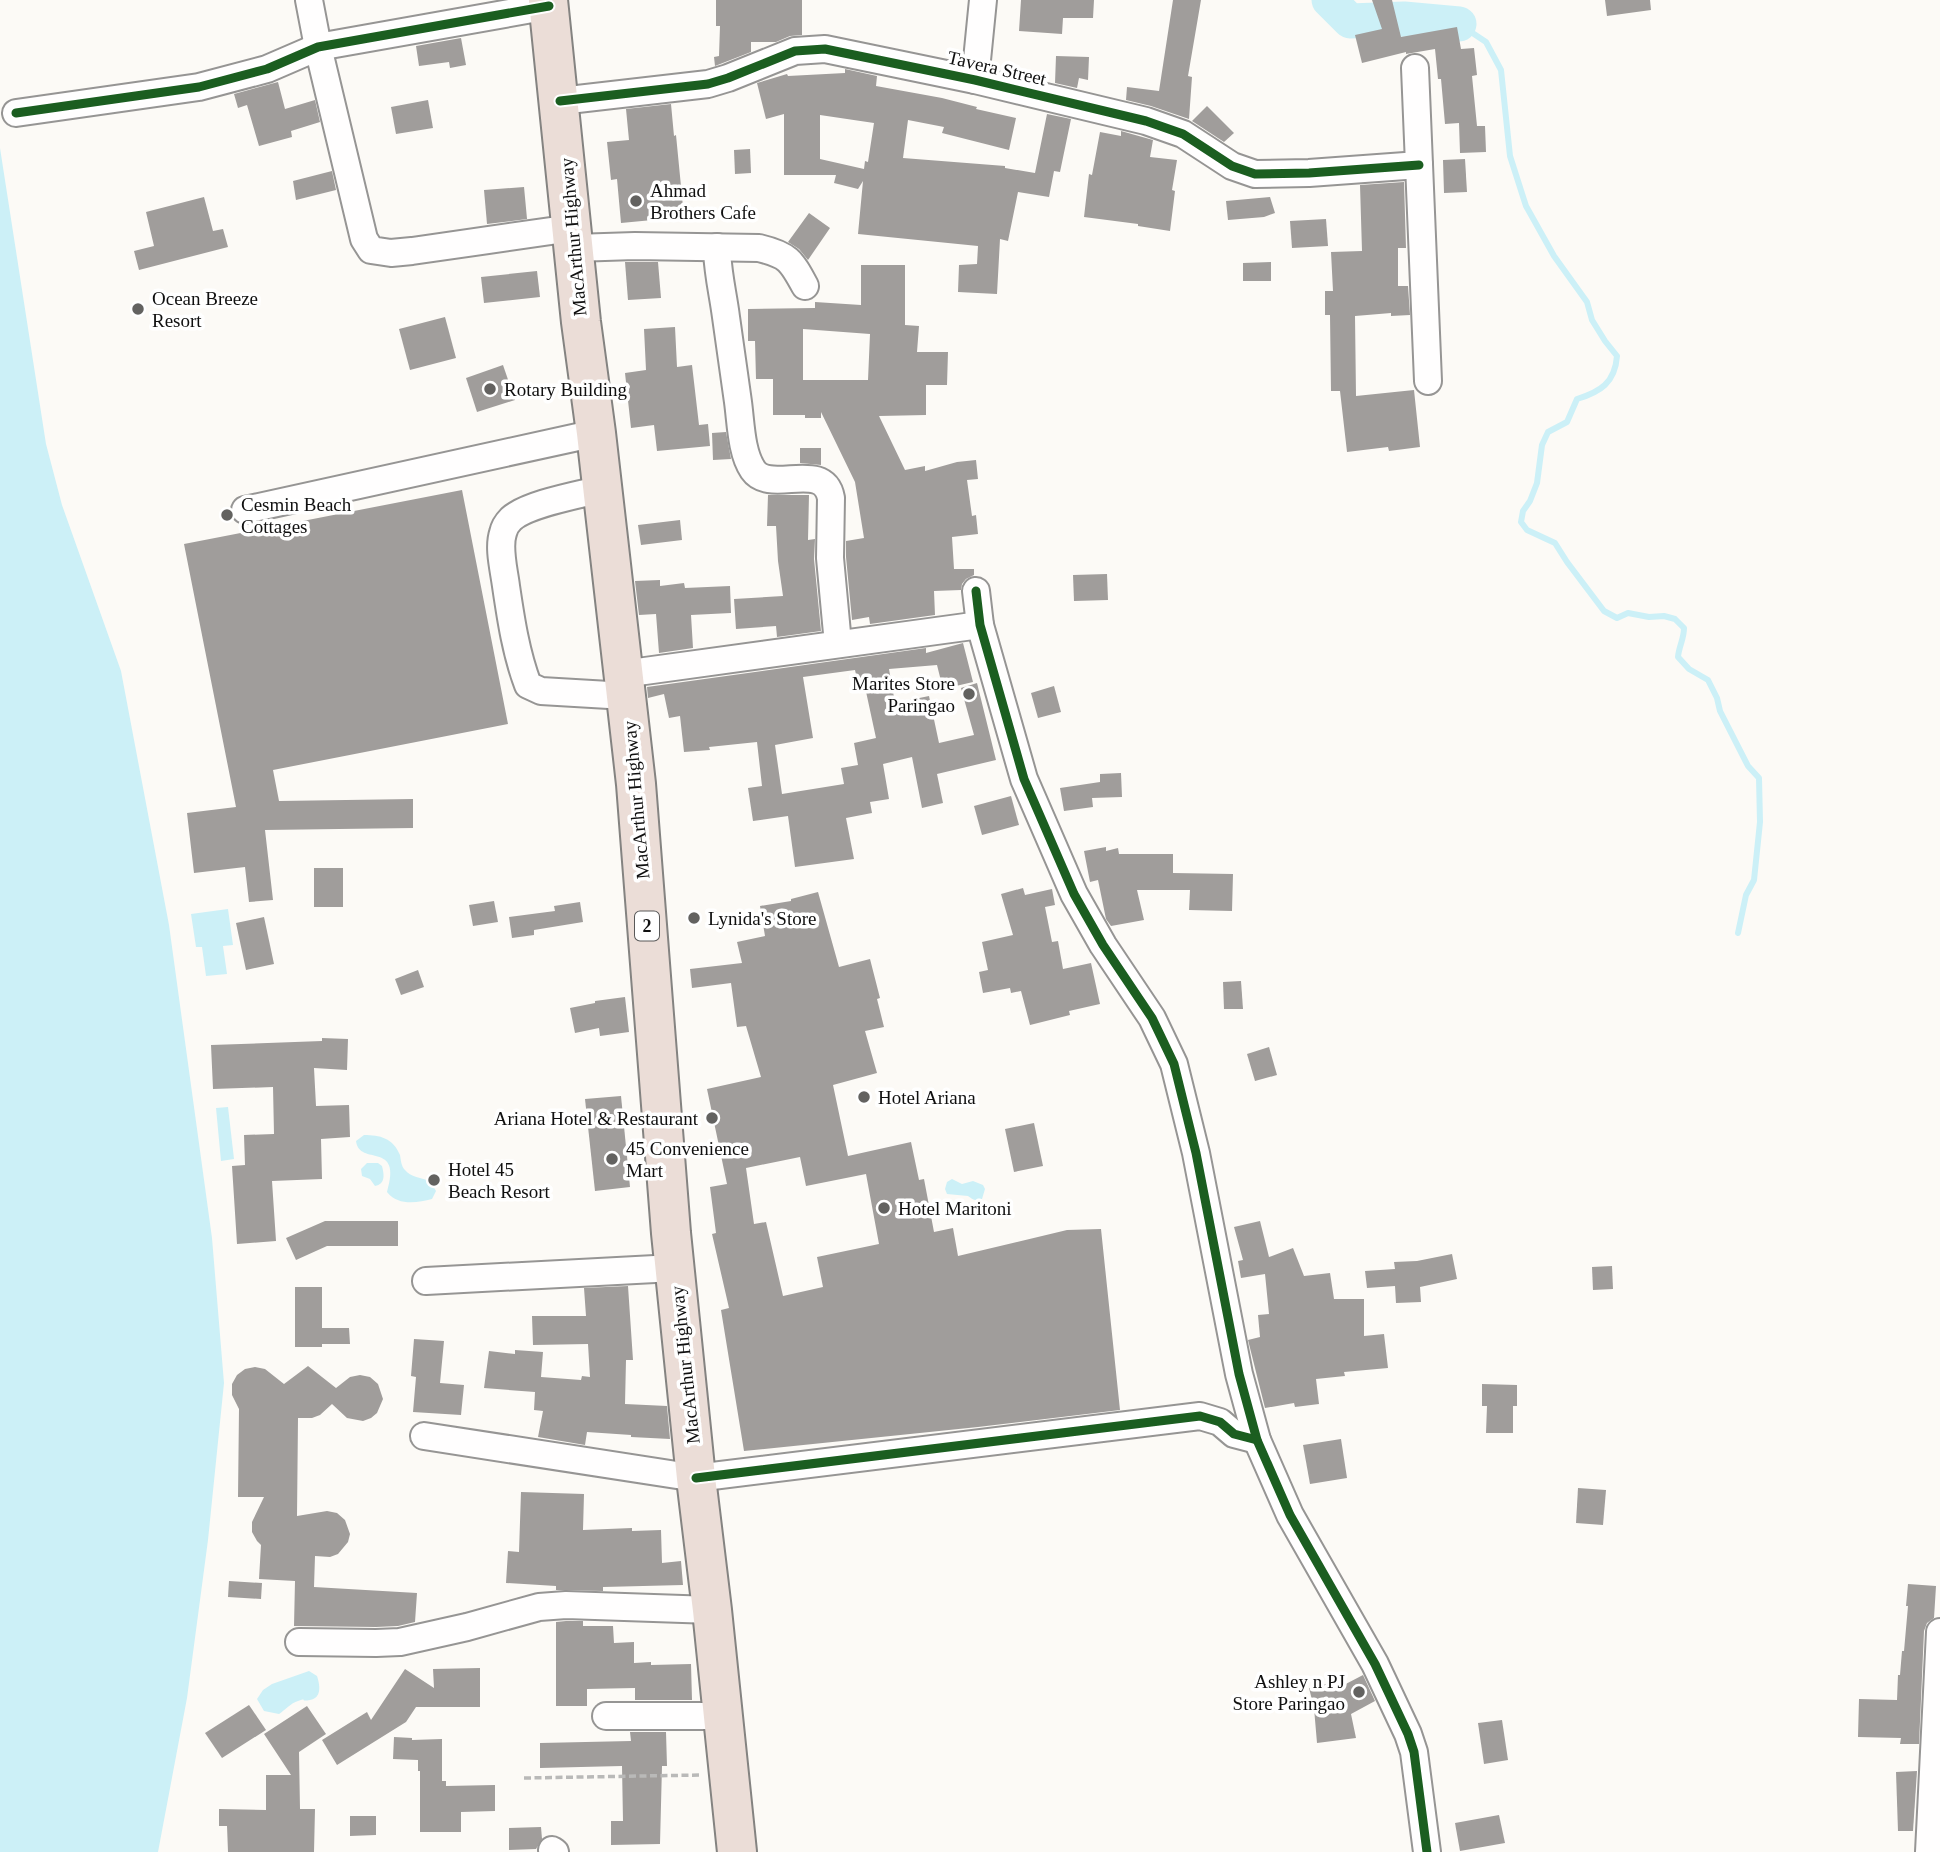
<svg xmlns="http://www.w3.org/2000/svg" width="1940" height="1852" viewBox="0 0 1940 1852" font-family="'Times New Roman',serif">
<rect width="100%" height="100%" fill="#fcfaf6"/>
<g fill="#ccf0f7">
<path d="M0,148L46,444L62,505L121,671L169,925L212,1238L224,1383L208,1540L187,1698L158,1852H0Z"/>
<path d="M228,909L233,945L223,946L227,974L206,976L202,947H196L191,914Z"/>
<path d="M228,1107L234,1159L221,1161L216,1108Z"/>
<path d="M364,1135C380,1135 393,1138 400,1155C401,1160 401,1166 405,1170C410,1177 422,1178 430,1181L436,1191L432,1199C417,1203 398,1206 387,1192C403,1140 359,1167 356,1141Z"/>
<path d="M367,1163H378L382,1166C384,1174 386,1184 375,1186L370,1179L362,1176L361,1169Z"/>
<path d="M952,1179L962,1184L973,1181L983,1185L985,1189L982,1199C974,1201 974,1200 968,1196L947,1194L945,1189L947,1182Z"/>
<path d="M309,1671L317,1676C320,1685 322,1698 310,1700C298,1702 309,1697 298,1701C291,1703 285,1710 279,1714L264,1711L257,1699L263,1690L272,1684Z"/>
</g>
<g fill="none" stroke-linecap="round" stroke-linejoin="round">
<path stroke="#ccf0f7" stroke-width="6" d="M1459,24L1486,42L1501,70L1510,156L1526,206L1554,256L1587,302L1592,320L1605,341L1617,356C1615,383 1600,392 1577,399L1567,422L1548,432L1542,445L1537,483L1530,501L1523,511L1521,522L1527,530L1555,543L1567,562L1604,611L1617,618L1628,613L1649,617L1664,616L1675,619L1684,628C1684,639 1679,646 1678,657L1689,669L1708,680L1717,698L1720,711L1748,766L1759,778L1760,822L1754,880L1746,895L1738,933"/>
<path stroke="#ccf0f7" stroke-width="35" d="M1329,0L1350,21L1404,19L1459,24"/>
</g>
<g fill="#a09d9b" fill-rule="evenodd">
<path d="M716,0H802V35L790,36L776,42H751V52L715,66L714,57L719,56L720,26H716Z"/>
<path d="M1021,0H1094L1093,18H1063L1062,34L1019,31Z"/>
<path d="M1173,0H1201L1188,76L1192,77L1189,119L1151,106L1126,100L1127,87L1159,91Z"/>
<path d="M1372,0H1392L1401,37L1457,27L1461,49L1474,48L1477,75L1472,76L1477,126H1485L1486,152L1460,153L1459,123L1445,124L1441,79H1438L1435,49L1406,54V52L1362,63L1355,35L1382,29Z"/>
<path d="M1605,0H1650L1651,10L1607,16Z"/>
<path d="M461,38L466,65L450,68L449,62L419,66L416,46Z"/>
<path d="M1056,56L1089,57L1088,80L1079,78L1077,88L1055,83Z"/>
<path d="M845,69L877,76L876,86L942,98L977,107L976,109L1016,118L1009,150L942,133L944,127L908,120L903,158L1005,166V168L1035,173L1047,114L1071,119L1060,172L1054,171L1049,197L1018,192L1008,241L1000,239L997,294L958,292L959,265L977,264L978,246L858,234L863,181L858,189L834,183L836,175H784V114L766,119L757,83L787,74L788,76L845,73ZM820,115L874,123L868,162L865,161L864,169L820,159Z"/>
<path d="M278,82L285,109L315,100L320,122L291,131L292,137L259,146L247,105L238,108L234,94Z"/>
<path d="M428,100L433,128L396,134L391,107Z"/>
<path d="M671,104L674,136L676,135L684,217L621,223L617,179L611,180L607,142L629,140L626,109Z"/>
<path d="M1207,106L1234,133L1224,142L1192,121Z"/>
<path d="M1121,131L1153,140L1150,157L1177,160L1172,190L1175,191L1170,231L1138,226V224L1084,217L1089,174L1092,175L1100,132L1121,136Z"/>
<path d="M750,149L751,173L735,174L734,150Z"/>
<path d="M1465,159L1467,192L1444,193L1443,160Z"/>
<path d="M332,171L336,190L296,200L293,181Z"/>
<path d="M1404,182L1406,248H1398V286H1408L1410,315L1391,316V313L1355,316L1356,396L1414,390L1420,447L1389,451L1388,447L1347,452L1340,391H1331L1330,315H1325V291H1333L1331,252L1362,251L1360,185Z"/>
<path d="M524,187L527,219L487,224L484,190Z"/>
<path d="M204,197L213,231L223,229L228,247L139,270L134,251L154,246L146,212Z"/>
<path d="M1270,197L1275,213L1264,217L1228,220L1226,201Z"/>
<path d="M809,213L830,228L808,260L799,249L788,242Z"/>
<path d="M1326,219L1328,246L1292,248L1290,221Z"/>
<path d="M625,262H658L661,298L628,300Z"/>
<path d="M1271,262V281H1243V263Z"/>
<path d="M861,265H905V325L919,326L917,352H948L947,385H926V415L879,416L905,470L925,466V471L957,462L976,460L978,479L967,480L972,516L976,515L978,534L952,537L954,569H974V575L966,579L962,584L961,590L934,591L935,615L870,624L869,617L852,620L846,557V541L864,538L855,482L821,412V418H805V415H773V379H756L755,341H748V309L815,308V302L861,305ZM803,329L870,334L868,380H803Z"/>
<path d="M537,271L540,297L484,303L481,277Z"/>
<path d="M445,317L456,358L410,370L399,329Z"/>
<path d="M675,327L677,367L692,365L699,425L708,424L710,446L657,451L654,425L631,428L625,373L646,370L644,329Z"/>
<path d="M503,365L515,400L477,412L466,378Z"/>
<path d="M726,432L731,459L713,460L712,433Z"/>
<path d="M800,448H821V465L800,463Z"/>
<path d="M462,490L508,724L273,770L279,801L413,799V828L265,830L273,900L249,902L245,867L194,873L187,813L236,807L184,544Z"/>
<path d="M768,495H809L808,540L815,539L814,559L821,631L777,637L776,626L736,629L734,599L783,596L778,561L776,526H767Z"/>
<path d="M680,520L682,540L641,545L638,525Z"/>
<path d="M1107,574L1108,600L1074,601L1073,575Z"/>
<path d="M660,580V586L684,583L685,588L730,586L731,613L691,615L693,648L659,653L656,614L639,615L635,581Z"/>
<path d="M963,643L973,682L943,689L937,665L889,669L895,703L929,696L939,743L974,735L961,688L977,683L996,760L937,774L943,803L922,808L912,757L883,764L889,799L870,802L872,813L846,818L854,859L795,867L788,816L753,821L748,788L762,786L757,742L709,747L710,750L684,752L680,716L669,718L664,694L648,698L647,687L926,648V653ZM855,670L859,688L865,687L876,738L854,743L858,765L841,768L844,784L782,794L775,745L813,738L803,677Z"/>
<path d="M1054,686L1061,712L1038,718L1031,693Z"/>
<path d="M1121,773L1122,797L1092,798L1093,807L1064,811L1060,788L1100,782V774Z"/>
<path d="M1011,796L1019,825L982,835L974,806Z"/>
<path d="M1106,847V851L1118,848L1119,854H1173V873L1233,874L1232,911L1189,910L1190,890H1137L1144,920L1111,926L1106,919L1098,880L1090,882L1084,851Z"/>
<rect x="314" y="868" width="29" height="39"/>
<path d="M1023,888L1025,895L1052,889L1055,905L1045,907L1052,942L1058,941L1063,969L1091,963L1100,1004L1069,1011L1070,1015L1030,1025L1021,991L1011,993L1010,988L983,993L979,972L988,970L982,942L1013,935L1001,894Z"/>
<path d="M818,892L839,967L870,959L880,998L877,999L884,1027L865,1031L877,1073L833,1085L848,1156L911,1142L919,1180L924,1179L934,1232L953,1228L958,1256L1067,1230L1101,1229L1120,1410L978,1427L744,1451L721,1310L729,1308L712,1234L716,1233L710,1187L727,1184L707,1089L761,1077L746,1026L737,1027L731,983L692,988L690,969L742,963L737,942L765,936L760,906L791,901V899ZM800,1157L806,1186L866,1174L879,1244L817,1257L823,1287L783,1296L766,1222L754,1224L746,1168Z"/>
<path d="M494,901L498,922L473,926L469,905Z"/>
<path d="M580,902L583,922L534,930V935L512,938L509,917L555,911L554,906Z"/>
<path d="M264,917L274,964L246,970L236,923Z"/>
<path d="M418,970L424,987L401,995L395,979Z"/>
<path d="M1241,981L1243,1009H1224L1223,982Z"/>
<path d="M625,997L629,1032L600,1036L599,1028L575,1033L570,1008L595,1003V1001Z"/>
<path d="M322,1038L348,1039L347,1070L314,1068L316,1106L349,1105L350,1137L321,1139L322,1179L272,1181L276,1241L237,1244L232,1166L245,1165L244,1135L274,1134L273,1087L213,1089L211,1045L322,1041Z"/>
<path d="M1269,1047L1277,1075L1255,1081L1247,1054Z"/>
<path d="M621,1096L630,1187L595,1191L585,1099Z"/>
<path d="M1034,1123L1043,1166L1014,1172L1005,1129Z"/>
<path d="M325,1221H398V1246H327L296,1260L286,1238Z"/>
<path d="M1260,1221L1269,1257L1293,1248L1304,1276L1330,1273L1334,1299H1364V1336L1384,1334L1388,1368L1344,1372L1345,1376L1316,1379L1319,1404L1295,1407L1294,1403L1265,1408L1248,1340L1260,1337L1258,1315L1269,1314L1265,1274L1241,1278L1238,1261L1243,1260L1234,1227Z"/>
<path d="M1452,1254L1457,1279L1420,1287L1421,1302L1396,1303L1395,1286L1367,1288L1365,1271L1395,1269L1394,1262L1417,1261Z"/>
<path d="M1612,1266L1613,1289L1593,1290L1592,1267Z"/>
<path d="M628,1286L633,1360H626L625,1404L667,1406L670,1439L631,1437V1435L587,1432L585,1445L538,1437L543,1411L534,1410L535,1392L484,1388L489,1351L515,1354V1350L543,1352L541,1377L581,1380L582,1376L590,1377L588,1344L533,1345L532,1316H586L584,1288Z"/>
<path d="M295,1287H322V1328H349L350,1344H322V1347H295Z"/>
<path d="M414,1339L444,1341L440,1383L464,1385L461,1415L413,1412L416,1377L411,1376Z"/>
<path d="M308,1366L336,1388L350,1377L360,1375L370,1377L378,1384L383,1399L377,1413L371,1418L363,1421L347,1418L332,1404L320,1415L312,1418H298L297,1516L327,1511L337,1513L345,1520L350,1534L348,1542L338,1554L330,1557L315,1556L314,1587L417,1593L415,1622L398,1626L376,1627L294,1626L295,1581L259,1579L261,1545L257,1541L252,1532V1522L264,1497H238L239,1409L232,1395V1384L237,1375L245,1369L255,1367L265,1369L284,1384Z"/>
<path d="M1482,1384L1517,1385V1406H1513V1433H1486L1487,1406H1482Z"/>
<path d="M1341,1439L1347,1478L1310,1484L1303,1445Z"/>
<path d="M1578,1488L1606,1490L1603,1525L1576,1523Z"/>
<path d="M521,1492L584,1494L583,1530L632,1528V1531L661,1530L662,1563L681,1561L683,1585L603,1587V1591L556,1590V1586L506,1583L508,1551L519,1552Z"/>
<path d="M229,1581L262,1583L261,1599L228,1597Z"/>
<path d="M1908,1584L1936,1586L1934,1618L1927,1623L1924,1631L1919,1744H1900L1901,1738L1858,1737L1859,1699L1897,1700L1898,1675H1900L1902,1651H1904L1908,1606H1906Z"/>
<path d="M566,1621H583V1626H613L614,1643L634,1642V1663L651,1662V1665L691,1664L692,1700H635V1688L587,1689V1706H556V1622Z"/>
<path d="M480,1668V1707H416L406,1722L337,1765L322,1740L367,1712L371,1720L405,1669L434,1688L433,1669Z"/>
<path d="M1363,1675L1375,1701L1351,1714L1356,1738L1317,1743L1314,1708L1309,1688L1339,1681L1340,1687Z"/>
<path d="M249,1705L266,1730L222,1758L205,1733Z"/>
<path d="M307,1706L326,1734L299,1752L300,1809H315L314,1852H228L227,1826H219V1809L266,1810V1775H291L264,1734Z"/>
<path d="M1502,1720L1508,1760L1484,1764L1478,1723Z"/>
<path d="M630,1732H666L667,1766H662L660,1844L611,1845V1821H623L622,1766L540,1768V1743L631,1741Z"/>
<path d="M394,1737L412,1738V1740L442,1739V1781H446V1786L495,1785V1811L461,1812V1832H420V1771H418V1760L393,1759Z"/>
<path d="M1917,1771L1913,1831H1898L1896,1772Z"/>
<path d="M1499,1815L1505,1843L1460,1851L1455,1823Z"/>
<path d="M350,1816H376V1835L350,1836Z"/>
<path d="M541,1827L542,1839L536,1849L509,1850V1828Z"/>
</g>
<g fill="none" stroke-linecap="round" stroke-linejoin="round">
<g stroke="#969594" stroke-width="30">
<g id="minor">
<path d="M309,0L318,47L364,239L371,250L391,253L412,251L572,228"/>
<path d="M1415,68L1428,381"/>
<path d="M975,80L983,0"/>
<path d="M560,101L708,84L728,78L795,51L825,49L975,80L1146,121L1183,134L1232,166L1255,174L1309,173L1419,165"/>
<path d="M16,113L199,87L267,69L318,47L549,6"/>
<path d="M717,247C717,271 723,293 726,317C730,345 734,374 738,402C741,424 741,452 753,470C770,495 824,459 831,498L830,558L838,644"/>
<path d="M574,248L635,246L759,248C788,255 791,260 805,286"/>
<path d="M602,489C578,495 527,504 511,519C507,523 504,528 503,533C498,548 504,570 506,586C511,620 516,653 528,685L541,691L626,696"/>
<path d="M245,510L596,433"/>
<path d="M976,591L980,625L1024,779L1074,894L1103,945L1152,1018L1174,1064L1196,1153L1239,1374L1257,1440L1290,1515L1375,1664L1408,1734L1414,1752L1427,1852"/>
<path d="M623,674L980,625"/>
<path d="M426,1281L674,1268"/>
<path d="M424,1436L696,1478L1200,1416L1220,1422L1234,1434L1257,1440"/>
<path d="M299,1642L376,1643L400,1642L467,1627L539,1607L566,1605L712,1610"/>
<path d="M606,1716H723"/>
<path d="M552,1850L555,1852"/>
<path d="M1929,1852L1940,1632"/>
</g>
</g>
<g stroke="#848381" stroke-width="42">
<path id="highway" d="M548,0L581,322L596,433L636,784L671,1233L696,1478L712,1610L737,1852"/>
</g>
<path stroke="#b9b9b8" stroke-width="3.5" stroke-dasharray="7 3.5" stroke-linecap="butt" d="M524,1778L700,1775"/>
<use href="#minor" stroke="#fffefe" stroke-width="26"/>
<use href="#highway" stroke="#ebddd7" stroke-width="38"/>
<g stroke="#fff" stroke-width="13">
<g id="cycleway">
<path d="M560,101L708,84L728,78L795,51L825,49L975,80L1146,121L1183,134L1232,166L1255,174L1309,173L1419,165"/>
<path d="M16,113L199,87L267,69L318,47L549,6"/>
<path d="M976,591L980,625L1024,779L1074,894L1103,945L1152,1018L1174,1064L1196,1153L1239,1374L1257,1440L1290,1515L1375,1664L1408,1734L1414,1752L1427,1852"/>
<path d="M696,1478L1200,1416L1220,1422L1234,1434L1257,1440"/>
</g>
</g>
<use href="#cycleway" stroke="#1b5e20" stroke-width="9"/>
</g>
<g fill="#636260" stroke="#fff" stroke-width="2.5">
<circle cx="636" cy="201" r="7"/>
<circle cx="138" cy="309" r="7"/>
<circle cx="490" cy="389" r="7"/>
<circle cx="227" cy="515" r="7"/>
<circle cx="969" cy="694" r="7"/>
<circle cx="694" cy="918" r="7"/>
<circle cx="864" cy="1097" r="7"/>
<circle cx="712" cy="1118" r="7"/>
<circle cx="612" cy="1159" r="7"/>
<circle cx="434" cy="1180" r="7"/>
<circle cx="884" cy="1208" r="7"/>
<circle cx="1359" cy="1692" r="7"/>
</g>
<g text-anchor="middle" dominant-baseline="central" stroke-width="7" stroke-linejoin="round" paint-order="stroke">
<rect fill="#fff" stroke="#585858" stroke-width="2" x="635" y="911.5" width="24" height="29" rx="5"/>
<g font-size="18" font-weight="bold" fill="#101010">
<text x="647" y="926">2</text>
</g>
<g font-size="19" fill="#101010" stroke="#fff">
<text transform="translate(997 68) rotate(13)">Tavera Street</text>
<text transform="translate(573 237) rotate(-95)">MacArthur Highway</text>
<text transform="translate(636 800) rotate(-95)">MacArthur Highway</text>
<text transform="translate(685 1365) rotate(-96)">MacArthur Highway</text>
</g>
<g font-size="19" fill="#101010" stroke="#fff" text-anchor="start">
<text x="650" y="190">Ahmad<tspan x="650" dy="22">Brothers Cafe</tspan></text>
<text x="152" y="298">Ocean Breeze<tspan x="152" dy="22">Resort</tspan></text>
<text x="504" y="389">Rotary Building</text>
<text x="241" y="504">Cesmin Beach<tspan x="241" dy="22">Cottages</tspan></text>
<text x="955" y="683" text-anchor="end">Marites Store<tspan x="955" dy="22">Paringao</tspan></text>
<text x="708" y="918">Lynida's Store</text>
<text x="878" y="1097">Hotel Ariana</text>
<text x="698" y="1118" text-anchor="end">Ariana Hotel &amp; Restaurant</text>
<text x="626" y="1148">45 Convenience<tspan x="626" dy="22">Mart</tspan></text>
<text x="448" y="1169">Hotel 45<tspan x="448" dy="22">Beach Resort</tspan></text>
<text x="898" y="1208">Hotel Maritoni</text>
<text x="1345" y="1681" text-anchor="end">Ashley n PJ<tspan x="1345" dy="22">Store Paringao</tspan></text>
</g>
</g>
</svg>
